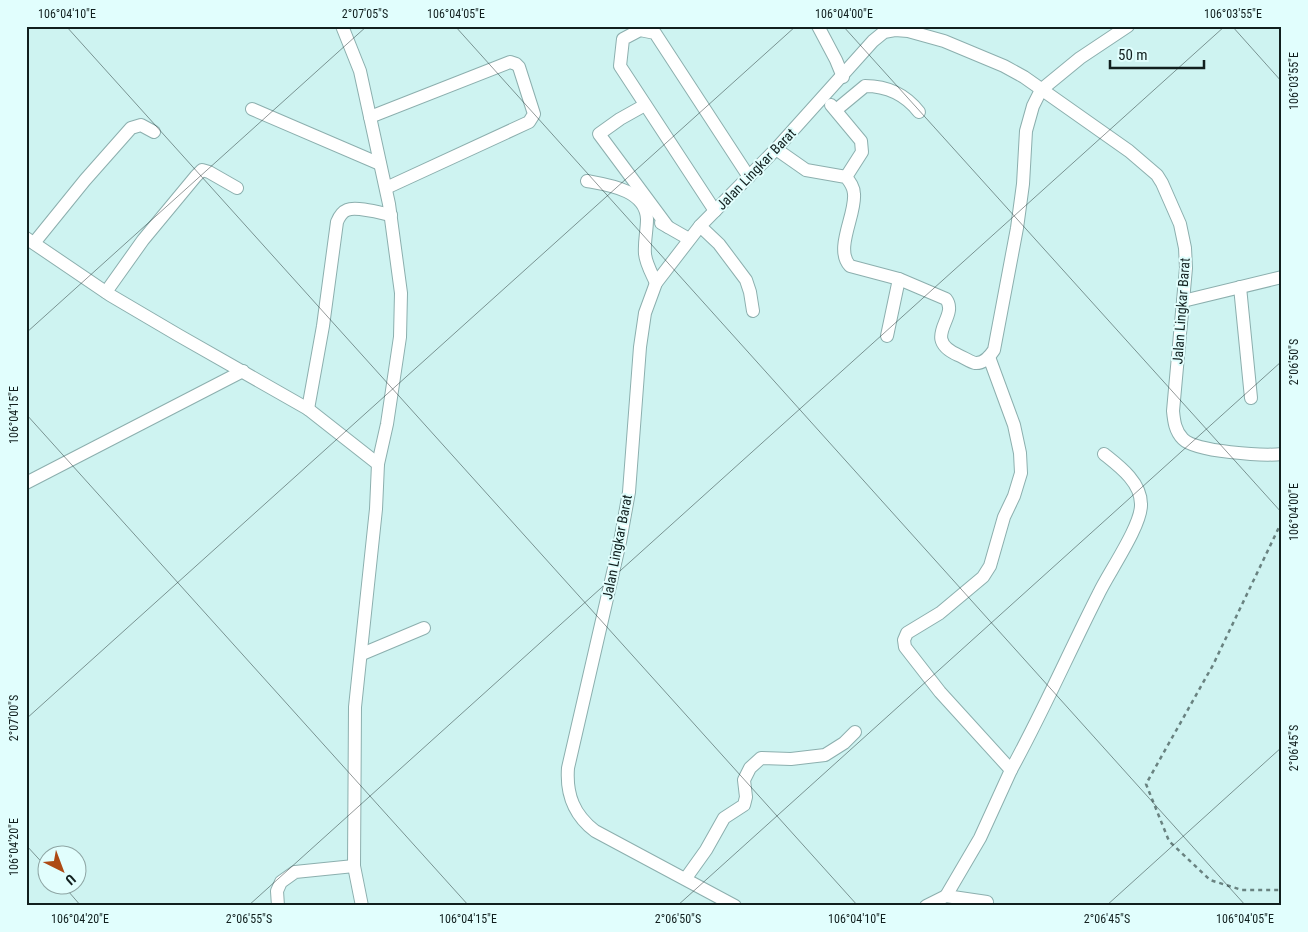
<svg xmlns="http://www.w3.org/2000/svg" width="1308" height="932" viewBox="0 0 1308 932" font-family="'Roboto Condensed',sans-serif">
<rect width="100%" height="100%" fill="#cef3f1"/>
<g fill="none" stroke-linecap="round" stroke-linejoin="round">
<g stroke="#8cafae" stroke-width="14">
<g id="minor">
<path d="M342,26L360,71L389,204L401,293L400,337L387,424L378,464L376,509L355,707L354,866L362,906"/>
<path d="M818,26L836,60L843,77"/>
<path d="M645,105L620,119L599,134L668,227"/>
<path d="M831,105L861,141L862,152L846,177"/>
<path d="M252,109L380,164"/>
<path d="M836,110L865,86C887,86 905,94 919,112"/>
<path d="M370,117L510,62L516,64L519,67L534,114L529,122L386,188"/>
<path d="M776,149L806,170L846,177C850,182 854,187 854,194C856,215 834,249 850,266L899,279L946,299C960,317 920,338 958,355C963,357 970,362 975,363C984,364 990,356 994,350L1017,228L1023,184L1026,131L1033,106L1041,90L1080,58L1128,26"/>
<path d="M587,181C609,185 646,190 647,219C647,231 644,242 645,254C646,264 652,274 656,283"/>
<path d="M715,211L620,66L623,39L640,30L655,33L749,177"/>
<path d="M661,223L689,239"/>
<path d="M700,226L719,244L746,280L750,292L753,311"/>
<path d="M26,238L110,295L178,335L308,409L378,464"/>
<path d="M34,243L85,180L131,128L141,125L154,132"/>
<path d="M1240,287L1251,398"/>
<path d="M106,292L143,240L196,176L202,170L209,172L237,188"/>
<path d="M1183,301L1282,277"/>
<path d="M887,336L899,279"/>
<path d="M308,409L323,326L337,222C339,217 342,212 347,210C356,206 381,213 391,215"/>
<path d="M26,483L243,371"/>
<path d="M362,654L424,628"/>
<path d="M1011,770C1043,712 1069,652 1099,593C1109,572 1142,525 1141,504C1141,482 1119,466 1104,454"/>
<path d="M686,878L706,850L724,818L744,805L746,797L744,780L750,768L761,758L791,759L825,755L844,743L855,732"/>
<path d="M946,896L980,838L1011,770L940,692L905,647L904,640L907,633L940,613L983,577L990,566L1004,517L1014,496L1021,473L1020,453L1014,425L989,357"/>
<path d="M278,906L277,891L281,882L295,872L354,866"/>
<path d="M735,906L595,831C574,815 566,795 568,768L620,542L629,492L640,347L645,313L656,283L700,226L776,149L873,41L884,32L895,30L908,31L944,41L1004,66L1024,77L1129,151L1157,175L1162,183L1180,224L1185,248L1186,268L1173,411C1174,421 1175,431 1183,439C1196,452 1263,456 1282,454"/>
<path d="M926,906L946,896L987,902"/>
</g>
</g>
<path stroke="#698280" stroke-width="2.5" stroke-dasharray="4 4" stroke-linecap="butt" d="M1282,521L1213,665L1146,784L1169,841L1210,880L1242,890H1282"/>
<use href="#minor" stroke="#fff" stroke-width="12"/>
</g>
<path fill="none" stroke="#111f1e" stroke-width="1" stroke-opacity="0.45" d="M66,26L858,906M455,26L1246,906M843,26L1282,513M1232,26L1282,82M26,333L367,26M26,414L469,906M26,719L796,26M26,845L48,869M62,884L81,906M248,906L1225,26M677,906L1282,361M1106,906L1282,747"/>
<g text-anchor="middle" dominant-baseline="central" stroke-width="4" stroke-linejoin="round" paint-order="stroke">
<g font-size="14" fill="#111f1e" stroke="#e1fefd">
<text transform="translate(756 169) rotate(-46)">Jalan Lingkar Barat</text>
<text transform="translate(1181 311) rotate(-86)">Jalan Lingkar Barat</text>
<text transform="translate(617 547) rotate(-79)">Jalan Lingkar Barat</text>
</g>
</g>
<rect width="1308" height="932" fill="none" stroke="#e1fefd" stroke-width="55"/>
<g transform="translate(62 870) rotate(138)"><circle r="24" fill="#e1fefd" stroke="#8ea5a4"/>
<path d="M0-4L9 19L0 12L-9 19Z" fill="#ad4a14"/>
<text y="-8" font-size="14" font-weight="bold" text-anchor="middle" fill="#111f1e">U</text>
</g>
<path d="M1110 60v8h94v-8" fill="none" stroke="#111f1e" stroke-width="2.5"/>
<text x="1118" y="60" font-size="15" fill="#111f1e" stroke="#e1fefd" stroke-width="4" paint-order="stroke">50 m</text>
<rect x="28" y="28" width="1252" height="876" fill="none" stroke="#111f1e" stroke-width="2"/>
<g font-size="12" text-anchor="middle" fill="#111f1e">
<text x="67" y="18">106°04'10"E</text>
<text x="365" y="18">2°07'05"S</text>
<text x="456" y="18">106°04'05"E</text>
<text x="844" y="18">106°04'00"E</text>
<text x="1233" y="18">106°03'55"E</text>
<text transform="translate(1294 81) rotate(-90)" y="4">106°03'55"E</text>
<text transform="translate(1294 362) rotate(-90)" y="4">2°06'50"S</text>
<text transform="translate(14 415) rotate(-90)" y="4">106°04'15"E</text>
<text transform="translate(1294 512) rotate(-90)" y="4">106°04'00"E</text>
<text transform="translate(14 718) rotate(-90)" y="4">2°07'00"S</text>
<text transform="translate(1294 748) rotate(-90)" y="4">2°06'45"S</text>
<text transform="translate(14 847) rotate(-90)" y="4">106°04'20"E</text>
<text x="80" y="923">106°04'20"E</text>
<text x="249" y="923">2°06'55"S</text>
<text x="468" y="923">106°04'15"E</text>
<text x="678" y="923">2°06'50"S</text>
<text x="857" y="923">106°04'10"E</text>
<text x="1107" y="923">2°06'45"S</text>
<text x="1245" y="923">106°04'05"E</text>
</g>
</svg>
